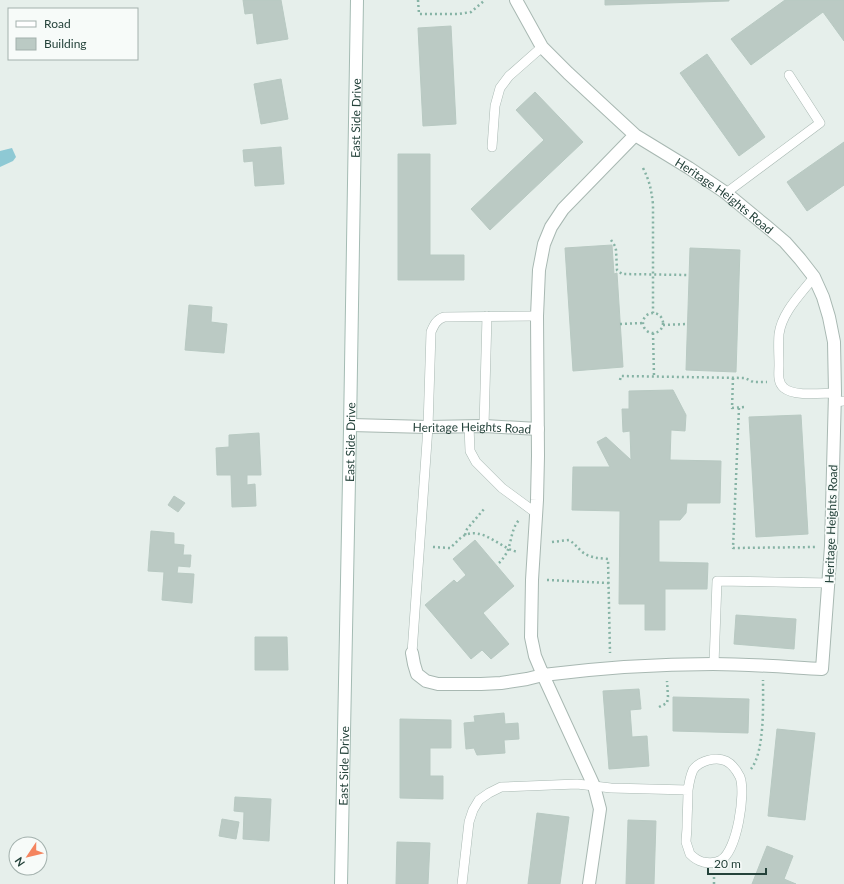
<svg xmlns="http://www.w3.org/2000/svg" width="844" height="884" viewBox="0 0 844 884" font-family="Lato,sans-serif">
<rect width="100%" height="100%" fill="#e6efeb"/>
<path fill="#8ec9d4" d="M12,148L16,157L13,161L0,167V151Z"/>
<g fill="#bbcac4" stroke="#b8c9c2">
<path d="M243,0H281L288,39L257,44L253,13L245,14Z"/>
<path d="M605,0H729V1L605,5Z"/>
<path d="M785,0H844V41L823,12L751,65L731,39Z"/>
<path d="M451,26L456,124L423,126L418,28Z"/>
<path d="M707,54L765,137L739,156L680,73Z"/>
<path d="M281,79L288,119L261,124L254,84Z"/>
<path d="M535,92L583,142L490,230L471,209L544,140L516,110Z"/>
<path d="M844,142V185L807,211L787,182Z"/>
<path d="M281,147L284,184L255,186L253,161L244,162L243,150Z"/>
<path d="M398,154H430V255H464V280H398Z"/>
<path d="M612,245L614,274L617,273L623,367L573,371L565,248Z"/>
<path d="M690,248L740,250L736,372L686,370Z"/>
<path d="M189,305L212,307L211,322L227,324L224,353L185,350Z"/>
<path d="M673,390L686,415L685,431L671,430L670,460L721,461L720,503H687L686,513L680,520H659V562L708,563L707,589H665V630H645V604H619L620,511L572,510L573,467H610L597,442L606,437L631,460L630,431L623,432L622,409H629V391Z"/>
<path d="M801,415L808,534L756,537L749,417Z"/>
<path d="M259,433L261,475H247V485L255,484L256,506L232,507L231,475H217L216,448L229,447V435Z"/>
<path d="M174,496L185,503L178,512L168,505Z"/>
<path d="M151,531L174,533V544L184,545L183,555H191L190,567L178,566L177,573L194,574L192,603L162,600L164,572L148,571Z"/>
<path d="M475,540L514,586L483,613L509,644L491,659L482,650L471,659L425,605L454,580L457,583L466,575L453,559Z"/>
<path d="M736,615L796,619L794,649L734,644Z"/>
<path d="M255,637H287L288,670H255Z"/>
<path d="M639,689L641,709L630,710L632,737L647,736L649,766L609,769L603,691Z"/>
<path d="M673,697L749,699L748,733L673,731Z"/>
<path d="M504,713L505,724L518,723L519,739L504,740L505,753L477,755L474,748L466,749L464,723L475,722L474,716Z"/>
<path d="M400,719L451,720V748H430V776H443V799L400,798Z"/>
<path d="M777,729L815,733L805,820L768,816Z"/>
<path d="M235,797L271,799L269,841L243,839L244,812L234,811Z"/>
<path d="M537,813L569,817L560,884H528Z"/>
<path d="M222,819L239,822L236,839L219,836Z"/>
<path d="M628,820L656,821L654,884H626Z"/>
<path d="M397,842L430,843L428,884H396Z"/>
<path d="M767,846L793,856L784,879L796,884H752Z"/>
</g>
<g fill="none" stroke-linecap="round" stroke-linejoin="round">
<g stroke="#a8b8b2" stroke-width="10">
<g id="service">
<path d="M492,147L495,106L500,88L509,76L542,47"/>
<path d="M726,193L820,123L789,75"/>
<path d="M814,277C801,294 782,312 779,334C778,344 779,355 779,365C779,373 777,382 784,388C795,397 822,393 835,393"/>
<path d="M835,402L844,401"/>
<path d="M469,426L470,451L476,462L502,488L536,513"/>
<path d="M484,426L487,316"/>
<path d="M412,653L428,427L431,332C434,325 436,320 444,317L537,316"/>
<path d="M714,664L717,581L829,583"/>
<path d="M462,884L469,822L473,810L479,800L489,793L501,787L577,784L611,788L688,790C688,803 687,815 687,827C687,832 686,837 686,842C687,845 689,851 690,854C693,857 699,861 703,862C708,863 716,863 721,860C737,851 746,793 740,777C737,771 732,764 726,761C716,756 699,761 693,770C690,777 689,783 688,790"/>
</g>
</g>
<g stroke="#a8b8b2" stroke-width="14">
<g id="minor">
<path id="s1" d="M516,0L542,47L568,73L635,135L689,168L726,193L766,226L785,242L800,259L814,277L823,297L829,317L834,342L835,393L831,546L822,669C786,667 749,664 713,664C656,664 599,668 543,675L535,656L531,637L532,580L537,500L538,456L537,316L539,270L544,244L551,227L563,209L635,135"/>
<path id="s2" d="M351,425L428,427L484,426L538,429"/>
<path d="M412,653L414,664L417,674L426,681L438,684H481L501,683L527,679L543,675L594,786L600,809L589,884"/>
</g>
</g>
<g stroke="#a4bbb3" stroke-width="14">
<g id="secondary">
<path id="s3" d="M341,884C347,589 353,295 357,0"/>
</g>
</g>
<g stroke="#86b3a5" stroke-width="2.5" stroke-dasharray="2 3" stroke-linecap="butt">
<path d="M418,0L419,14H458L471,12L485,0"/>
<path d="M643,168C650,182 651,189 653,204V313"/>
<path d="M611,240L615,246L616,250L617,270L622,274L689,275"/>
<circle cx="653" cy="323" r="10"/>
<path d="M620,324L643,323"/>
<path d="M663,325L688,324"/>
<path d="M653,333L654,376"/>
<path d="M733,378L732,408L745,407"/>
<path d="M620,380L621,376L745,378L753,382H767"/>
<path d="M739,408L733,548L816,547"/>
<path d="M465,535L467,529L484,509"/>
<path d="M552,542L569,540C574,543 577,547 581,551C589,558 598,558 608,559L610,653"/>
<path d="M433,547L450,548C455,544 459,538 465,535C484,527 501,549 518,552"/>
<path d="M499,563C502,560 505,556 507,552C512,541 511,528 520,519"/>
<path d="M547,580L609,583"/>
<path d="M659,707L667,703L668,697L667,681"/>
<path d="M751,769C765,751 763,703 763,680"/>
<path d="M714,884V877"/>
</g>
<use href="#service" stroke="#fff" stroke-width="9"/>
<use href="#minor" stroke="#fff" stroke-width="12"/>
<use href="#secondary" stroke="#fff" stroke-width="12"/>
</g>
<g text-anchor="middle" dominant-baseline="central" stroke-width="3.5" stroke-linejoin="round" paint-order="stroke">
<g font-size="12" fill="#24423a" stroke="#f7fbf9">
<text stroke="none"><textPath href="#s3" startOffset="766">East Side Drive</textPath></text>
<text stroke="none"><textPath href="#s1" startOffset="290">Heritage Heights Road</textPath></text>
<text stroke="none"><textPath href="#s2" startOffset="121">Heritage Heights Road</textPath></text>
<text stroke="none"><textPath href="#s3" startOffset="442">East Side Drive</textPath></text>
<text transform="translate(831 524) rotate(-88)">Heritage Heights Road</text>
<text stroke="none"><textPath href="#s3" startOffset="118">East Side Drive</textPath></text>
</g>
</g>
<rect x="8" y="8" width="130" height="52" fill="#f7fbf9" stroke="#a3b1ad"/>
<rect x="16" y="21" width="20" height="6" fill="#ffffff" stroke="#a3b1ad"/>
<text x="44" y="28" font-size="12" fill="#24423a">Road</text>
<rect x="16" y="38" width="20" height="12" fill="#bbcac4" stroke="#a3b1ad"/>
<text x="44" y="48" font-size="12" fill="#24423a">Building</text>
<g transform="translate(28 856) rotate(235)"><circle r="19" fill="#f7fbf9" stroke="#a3b1ad"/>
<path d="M0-3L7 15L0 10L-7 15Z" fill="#f4845f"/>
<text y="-6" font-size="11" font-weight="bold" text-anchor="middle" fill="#24423a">N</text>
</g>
<path d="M708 868v6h58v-6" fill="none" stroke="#24423a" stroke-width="2"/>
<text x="714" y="868" font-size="12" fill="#24423a" stroke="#f7fbf9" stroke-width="3" paint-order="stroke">20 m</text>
</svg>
